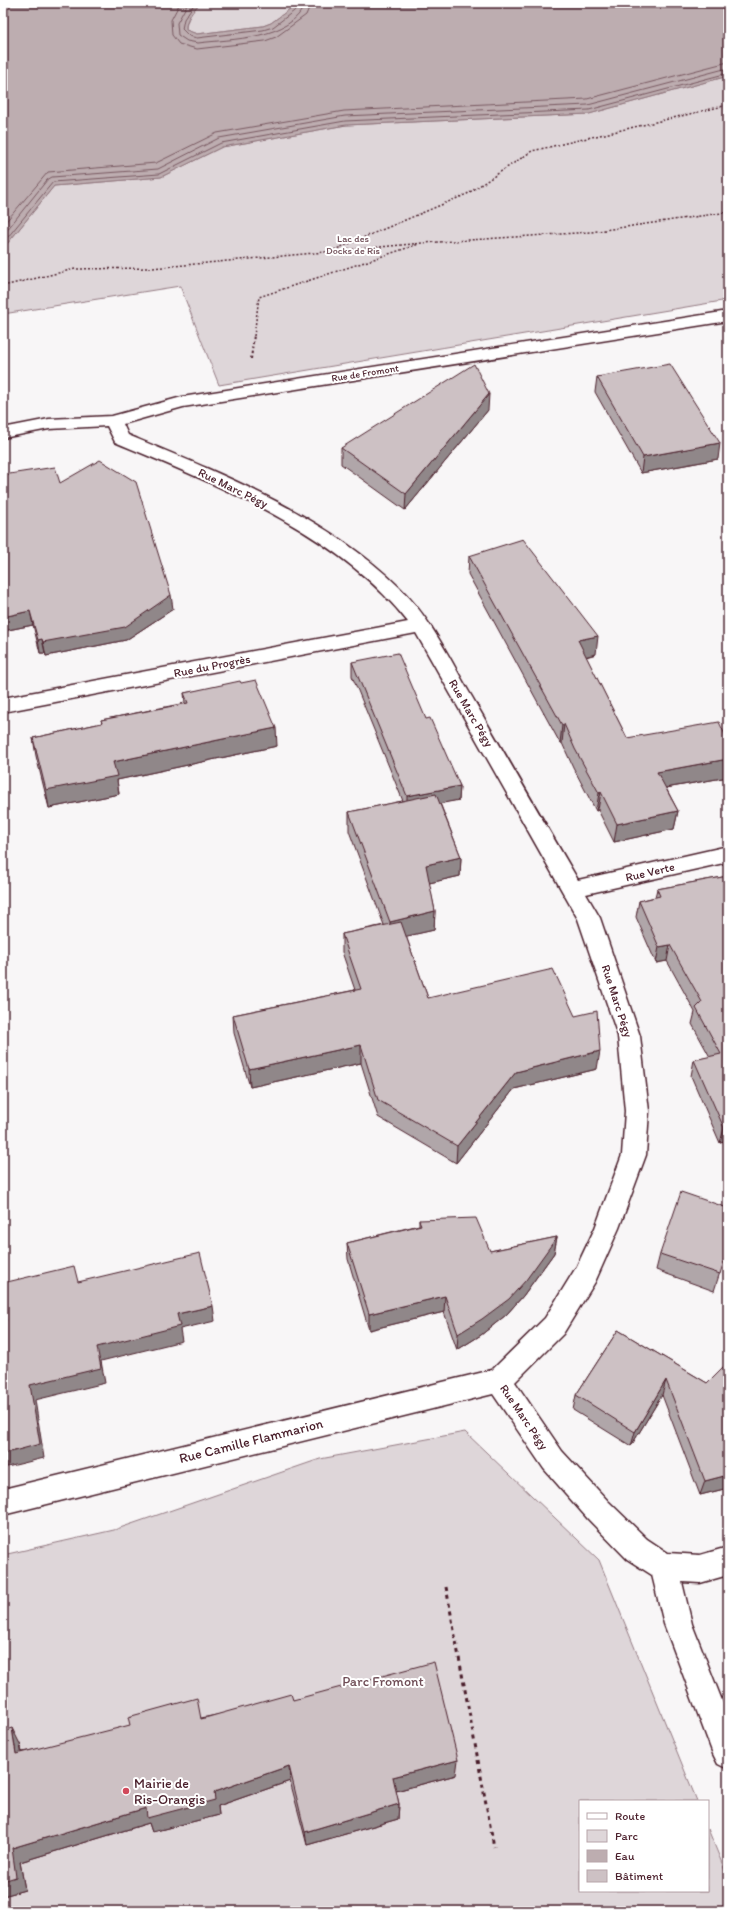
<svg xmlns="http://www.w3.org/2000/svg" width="731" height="1914" viewBox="0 0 731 1914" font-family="Itim,sans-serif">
<rect width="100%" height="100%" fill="#f8f6f7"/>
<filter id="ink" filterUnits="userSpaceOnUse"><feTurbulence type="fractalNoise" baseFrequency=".025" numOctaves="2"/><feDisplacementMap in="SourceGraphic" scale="8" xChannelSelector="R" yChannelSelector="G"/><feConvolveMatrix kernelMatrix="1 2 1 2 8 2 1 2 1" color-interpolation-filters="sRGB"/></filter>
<g filter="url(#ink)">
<g fill="#ded6d9" stroke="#947a82">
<path d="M200,3H298L271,23L263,26L197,34L186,30C186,19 193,11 200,3Z"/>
<path d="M728,76V300L219,385L180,286L3,314V249L54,186L161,177L222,147L346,125L589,114Z"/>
<path d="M465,1432L599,1560L697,1801H580V1891H708V1829L728,1878V1911H3V1555L114,1530L320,1459Z"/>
</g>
<path fill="#bdadb0" stroke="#8f747b" d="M3,3H200C193,11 185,19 186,30L197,34L263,26L271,23L298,3H728V76L589,114L346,125L222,147L161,177L54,186L3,249Z"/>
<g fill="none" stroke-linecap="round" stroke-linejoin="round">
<g stroke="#785860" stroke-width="1">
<path d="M180,3L171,20L172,35L179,44L197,49L265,41L276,37L306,15L311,3"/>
<path d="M188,3L177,23L178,35L187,41L198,43C229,39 293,40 305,3"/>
<path d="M195,3L184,19L182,29L189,36L197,38L263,30L273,27L298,8L299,3"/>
<path d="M3,225L48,172L156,163L217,133L344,111L587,99L728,62"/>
<path d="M3,235L47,180L52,177L158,169L219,138L345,116L588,105L728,68"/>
<path d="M3,243L53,182L159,174L221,143L345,121L589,110L728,73"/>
</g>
<g stroke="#4a1f2b" stroke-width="3">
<path id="street" d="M728,311V321L183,407L123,424L128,435C222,474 325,515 399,587C431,618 450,660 472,697C507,758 542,819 578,880L728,846V862L586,894L600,918L640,1036L649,1111L646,1155L619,1228L595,1282L563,1334L515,1382L562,1451L608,1501L647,1539L668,1553L700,1555L728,1547V1575L700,1583L682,1582L692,1624L728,1716V1769L718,1764L713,1754L664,1624L652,1575L627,1559L588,1519L544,1469L493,1394L3,1515V1489L492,1370L545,1318L577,1266L595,1228L622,1155L625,1111L618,1036L578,919L416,633L3,712V698L408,622C338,532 217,485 115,442L107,426L49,429L3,438V428L49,419L112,416L182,397Z"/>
</g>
<g stroke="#4a1f2b" stroke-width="1.5" stroke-dasharray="2 2" stroke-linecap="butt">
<path d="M334,250L467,194L532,151L728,105"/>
<path d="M3,286L75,269L152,268L423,243L591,232L728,212"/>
<path d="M254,336L259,297L419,244"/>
</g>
<path stroke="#4a1f2b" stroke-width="2" stroke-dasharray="2.5 2.5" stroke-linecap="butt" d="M251,359L254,335"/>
<path stroke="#4a1f2b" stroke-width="3" stroke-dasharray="4 4" stroke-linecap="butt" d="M446,1587L494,1847"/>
<use href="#street" fill="#fff" fill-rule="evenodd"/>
</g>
<g fill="#b0a6a9" stroke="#4a1f2b">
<path d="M597,377L718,459L641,473L595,392Z"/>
<path d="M488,410L405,510L341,464V448Z"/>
<path d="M60,483L173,609L126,640L46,656L45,653H40L33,625L3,631Z"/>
<path d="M469,556L596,654L586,657L627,738L728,741V777L666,788L678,811L674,829L614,842L598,810L596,811L573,767L562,743H560L468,574Z"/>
<path d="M352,662L426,719L460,786L459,800L440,803L461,857L460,876L429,883L435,911L434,930L406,936L428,998L597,1069L514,1089L456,1163L378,1117L361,1063L250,1087L234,1033L233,1015L355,990L342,952V934L384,925L349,831V812L403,801L352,676Z"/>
<path d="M241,683L277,746L117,780L119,794L49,808L36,756L33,738L102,723L101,720L185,703L184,693Z"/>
<path d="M728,876V1141L720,1143L691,1076L694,1060L710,1057L692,1024L695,1012L667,961L656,963L636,917L639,901L655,897L657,889Z"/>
<path d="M419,1220L490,1251L557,1237L554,1253L523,1296L506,1315L481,1335L457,1350L444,1312L369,1330L348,1259L347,1243L419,1225Z"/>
<path d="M728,1247L714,1291L656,1270L660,1254Z"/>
<path d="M618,1330L707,1383L728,1488L700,1495L662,1395L631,1446L573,1410L576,1395Z"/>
<path d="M293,1700L456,1775L396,1791L399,1804L398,1819L307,1845L290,1781L218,1806L219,1815L152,1832L149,1823L20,1862L25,1890L3,1896L20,1744L22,1752L201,1718Z"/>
</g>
<g fill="#908789" stroke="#4a1f2b">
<path d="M489,394L488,410L405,510L406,494Z"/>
<path d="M720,443L718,459L641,473L643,457Z"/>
<path d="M171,595L173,609L126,640L46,656L43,642Z"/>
<path d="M30,611L33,625L3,631V617Z"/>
<path d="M598,636L596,654L576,659L578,640Z"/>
<path d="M42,639L45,653H40L38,640Z"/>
<path d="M564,724L562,743H560L562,725Z"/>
<path d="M276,728L277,746L117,780L119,794L49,808L46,790L113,762Z"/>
<path d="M728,759V777L654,790L657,772Z"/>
<path d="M460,786L459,800L407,810V796Z"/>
<path d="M601,792L598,810L596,811L599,793Z"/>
<path d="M678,811L674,829L614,842L617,824Z"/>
<path d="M461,857L460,876L425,884L426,865Z"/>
<path d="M435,911L434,930L390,940V922Z"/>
<path d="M670,945L667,961L656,963L659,947Z"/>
<path d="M361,1045V1063L250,1087L249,1069Z"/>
<path d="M600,1051L597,1069L514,1089L456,1163L457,1146L516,1072Z"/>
<path d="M728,1127V1141L720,1143L724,1128Z"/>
<path d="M557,1237L554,1253L523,1296L506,1315L481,1335L457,1350L458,1334Z"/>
<path d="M445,1296L444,1312L369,1330V1314Z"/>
<path d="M213,1306L215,1321L180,1329L182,1341L101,1361L105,1383L35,1400L44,1458L3,1468V1454L30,1385L97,1347L177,1314Z"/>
<path d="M666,1380L662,1395L631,1446L635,1432Z"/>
<path d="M728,1475V1488L700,1495L705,1481Z"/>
<path d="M12,1728L20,1744L24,1769L16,1754Z"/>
<path d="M458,1760L456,1775L392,1792L393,1777Z"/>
<path d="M289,1766L290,1781L218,1806L219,1815L152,1832L149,1823L20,1862L25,1890L3,1896V1881L12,1848L146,1808L214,1792Z"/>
<path d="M399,1804L398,1819L307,1845L305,1832Z"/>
</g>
<g fill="#cdc1c4" stroke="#4a1f2b">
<path d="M474,364L489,394L406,494L341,448Z"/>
<path d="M670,364L720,443L643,457L597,377Z"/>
<path d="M100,460L136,482L171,595L125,627L43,642L42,639L38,640L30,611L3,617V475L55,467L60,483Z"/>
<path d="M523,539L598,636L578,640L627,738L719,722L728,741V759L657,772L678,811L617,824L601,792L599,793L575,749L564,724L562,725L469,556Z"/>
<path d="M398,653L426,719L430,718L460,786L407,796L352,662Z"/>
<path d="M256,680L276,728L113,762L117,776L46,790L33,738L102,723L101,720L188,703L184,693L240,681L241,683Z"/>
<path d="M436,794L461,857L426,865L435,911L390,922L349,812Z"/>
<path d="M728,876V1127L724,1128L694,1060L721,1054L696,1008L702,1002L670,945L659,947L639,901L660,896L657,889Z"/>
<path d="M401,922L428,998L553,969L575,1016L597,1011L600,1051L516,1072L457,1146L378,1100L361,1045L249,1069L233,1015L361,989L342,934Z"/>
<path d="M681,1192L728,1208V1247L720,1274L660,1254Z"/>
<path d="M476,1218L490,1251L557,1237L526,1280L509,1299L482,1319L458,1334L445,1296L369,1314L347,1243L421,1225L419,1220Z"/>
<path d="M200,1253L213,1306L177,1314L180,1326L97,1347L101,1368L30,1385L40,1444L3,1454V1322L6,1321L3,1302V1283L74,1266L78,1282Z"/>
<path d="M618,1330L707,1383L728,1362V1475L705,1481L666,1380L635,1432L576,1395Z"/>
<path d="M434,1662L458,1760L393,1777L399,1804L305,1832L289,1766L214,1792L215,1800L147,1818L146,1808L12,1848L16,1877L3,1881V1731L12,1728L16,1754L130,1725L128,1717L197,1698L201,1719L291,1694L293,1700Z"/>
</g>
</g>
<circle fill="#d1495b" stroke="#fff" stroke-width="1.5" cx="126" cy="1791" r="4"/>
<g text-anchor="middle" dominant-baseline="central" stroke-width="4" stroke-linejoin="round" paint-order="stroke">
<g font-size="10" fill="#6f4d56" stroke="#fff">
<text x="353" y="238">Lac des<tspan x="353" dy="12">Docks de Ris</tspan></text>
</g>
<g font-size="10" fill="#4a1f2b" stroke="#fff">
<text transform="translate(365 373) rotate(-9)">Rue de Fromont</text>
</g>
<g font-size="12" fill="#4a1f2b" stroke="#fff">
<text transform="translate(233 488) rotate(26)">Rue Marc Pégy</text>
<text transform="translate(212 666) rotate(-11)">Rue du Progrès</text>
<text transform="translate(471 713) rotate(60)">Rue Marc Pégy</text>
<text transform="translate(650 872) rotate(-13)">Rue Verte</text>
<text transform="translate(617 1001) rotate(72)">Rue Marc Pégy</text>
<text transform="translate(524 1417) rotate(56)">Rue Marc Pégy</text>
</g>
<g font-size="14" fill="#4a1f2b" stroke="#fff">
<text transform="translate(251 1441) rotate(-14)">Rue Camille Flammarion</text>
</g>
<g font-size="14" fill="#6f4d56" stroke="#fff">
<text x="383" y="1681">Parc Fromont</text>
</g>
<g font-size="14" fill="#4a1f2b" stroke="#fff" text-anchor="start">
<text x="134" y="1783">Mairie de<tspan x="134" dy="16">Ris-Orangis</tspan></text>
</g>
</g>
<rect width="731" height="1914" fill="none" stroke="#fff" stroke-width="16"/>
<rect x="8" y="8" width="715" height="1898" fill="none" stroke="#4a1f2b" stroke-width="1.5" filter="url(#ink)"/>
<rect x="579" y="1800" width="130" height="92" fill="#ffffff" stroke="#b7a5aa"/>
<rect x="587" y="1813" width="20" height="6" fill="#ffffff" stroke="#b7a5aa"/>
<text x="615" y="1820" font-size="12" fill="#4a1f2b">Route</text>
<rect x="587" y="1830" width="20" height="12" fill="#ded6d9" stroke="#b7a5aa"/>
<text x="615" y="1840" font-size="12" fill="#4a1f2b">Parc</text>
<rect x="587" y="1850" width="20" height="12" fill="#bdadb0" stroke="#b7a5aa"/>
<text x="615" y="1860" font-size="12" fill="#4a1f2b">Eau</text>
<rect x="587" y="1870" width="20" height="12" fill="#cdc1c4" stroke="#b7a5aa"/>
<text x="615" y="1880" font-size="12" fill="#4a1f2b">Bâtiment</text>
</svg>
